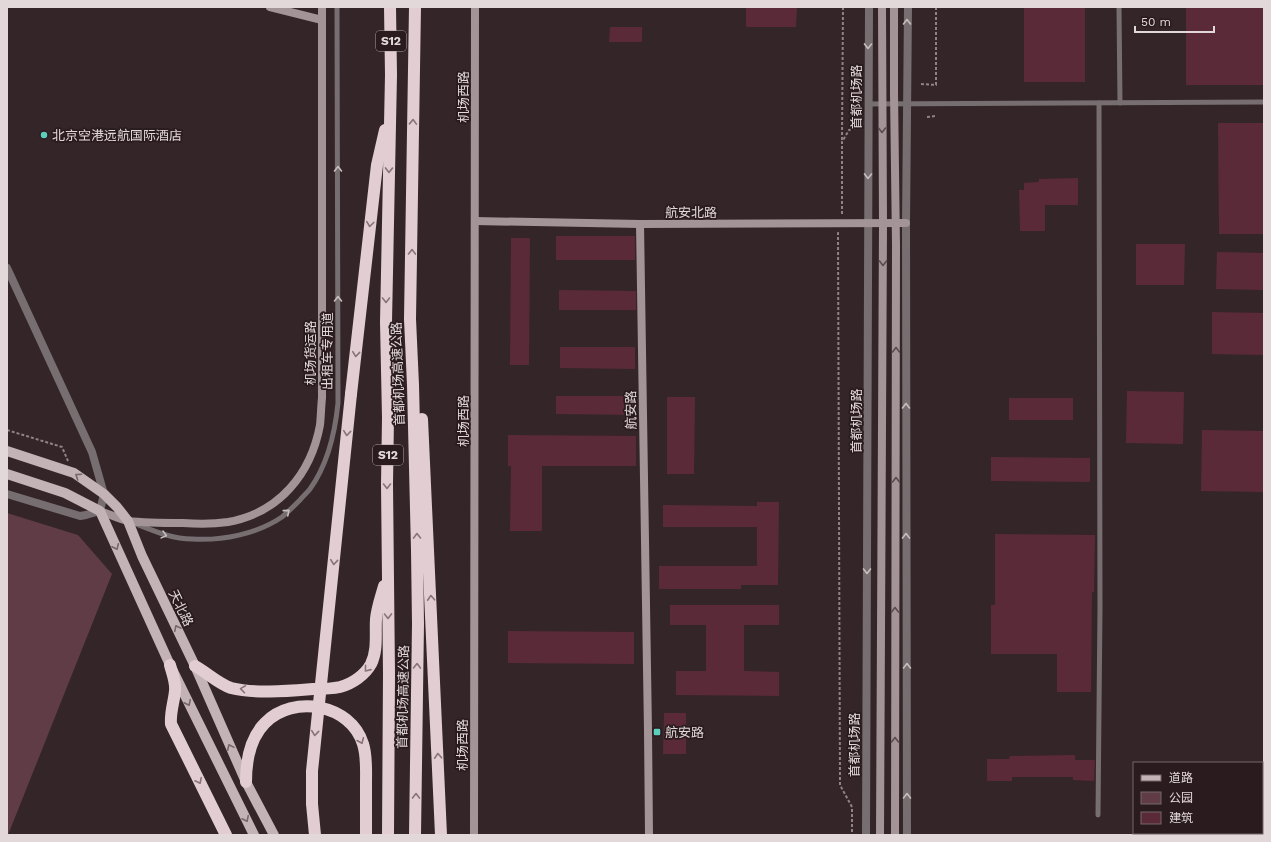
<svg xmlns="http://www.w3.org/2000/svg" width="1271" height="842" viewBox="0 0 1271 842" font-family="'Work Sans','Noto Sans SC',sans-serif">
<rect width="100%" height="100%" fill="#342529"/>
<path fill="#5f3c46" d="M7,513L78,535L112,574L8,835H7Z"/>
<g fill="#5b2a39">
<path d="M746,7H797L796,27H746Z"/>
<rect x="1024" y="7" width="61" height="75"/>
<rect x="1186" y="7" width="78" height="78"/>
<path d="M610,27H642V42H609Z"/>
<path d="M1218,123H1264V234H1219Z"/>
<path d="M1078,178V205H1045V231H1020L1019,190H1024V183L1039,182V179Z"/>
<rect x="556" y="236" width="79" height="24"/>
<path d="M511,238H530L529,365H510Z"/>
<path d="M1136,244H1185L1184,285H1136Z"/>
<path d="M1217,252L1264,253V290L1216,289Z"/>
<path d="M559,290L636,291V310H559Z"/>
<path d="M1212,312L1264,313V355L1212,354Z"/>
<path d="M560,347H635V369L560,368Z"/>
<path d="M1127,391L1184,392L1183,444L1126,443Z"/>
<path d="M556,396H636V415L556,414Z"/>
<path d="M667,397H695L694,474H667Z"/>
<rect x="1009" y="398" width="64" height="22"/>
<path d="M1202,430L1264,431V492L1201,491Z"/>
<path d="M508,435L636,436V466H542V531H510L511,466H508Z"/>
<path d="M991,457L1090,458V482L991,481Z"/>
<path d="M757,502H779L778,585H741V589H659V566H757V527H663V505L757,506Z"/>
<path d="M995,534L1095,535L1094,592H1092L1091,692H1057V654H991V605H995Z"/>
<path d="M670,605H779V625H744V671L779,672V696L676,695V671H706V625H670Z"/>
<path d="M508,631L634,632V664L508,663Z"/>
<path d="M664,713H686V754H663Z"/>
<path d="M1075,755V760H1095L1094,781L1073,780V777H1012V781H987V759H1009L1010,756Z"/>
</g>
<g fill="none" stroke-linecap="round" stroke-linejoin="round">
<g stroke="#8f8386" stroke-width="2" stroke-dasharray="3 2" stroke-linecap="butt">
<path d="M921,84L936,85V7"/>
<path d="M927,117L936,116"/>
<path d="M842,140L843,7"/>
<path d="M842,214V142L849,130L861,126"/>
<path d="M839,233H838L840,785L852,807V835"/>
<path d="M7,430L62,447L68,461"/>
</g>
<g stroke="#766e70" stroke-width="5">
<path d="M1119,7L1120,103"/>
<path d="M868,104L1264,102"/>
<path d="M136,524C154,531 172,539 192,539C222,541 257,534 282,517C288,512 294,506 300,500C303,496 307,493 310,489C328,464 335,433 338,403L337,7"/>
<path d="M1098,815L1100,608L1099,103"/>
</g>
<g stroke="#766e70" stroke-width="8">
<path d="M7,268L92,452L104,494L100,511L86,515L80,516L7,494"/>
<path d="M866,835L869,7"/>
<path d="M907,835L906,223L908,7"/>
</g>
<g stroke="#a29497" stroke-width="8">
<path d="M270,7L322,20"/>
<path d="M894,7V93L896,245L895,835"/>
<path d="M475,221L640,224L906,223"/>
<path d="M640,224L648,731L649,835"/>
<path d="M100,511C109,514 119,519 128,521C145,523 166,523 183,523C198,524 214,524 228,522C279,513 311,474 320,425C321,416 321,407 322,398V7"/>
<path d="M474,835L475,7"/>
<path d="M880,835L883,224L882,7"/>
</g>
<g stroke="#c3b2b6" stroke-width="10">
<path d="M7,451L74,473L104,494L117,507L128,521L142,556L195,666L246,782L274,835"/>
<path d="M7,474L65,493L100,511L170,665L254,835"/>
</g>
<g stroke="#e2cdd2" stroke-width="12">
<path d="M415,7L410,319L413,385L417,550L418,624L415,835"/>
<path d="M351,394L377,165L385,130"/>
<path d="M422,419L441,835"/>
<path d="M170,665C172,673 176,682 175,691C174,702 170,712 171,724L226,835"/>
<path d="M195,666C206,672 219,684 231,688C255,694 288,691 313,689C322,689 331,689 340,687C352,684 365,675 371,664C378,650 375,633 376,619C377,608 381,597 384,586"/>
<path d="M246,782C246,762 250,738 265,723C293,694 351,704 363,744C367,756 366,770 366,783C366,800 366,818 366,835"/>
<path d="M388,835L389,674L387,484L388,418L386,322L391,75L390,7"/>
</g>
<path stroke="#e2cdd2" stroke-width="12" d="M315,835L312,804V771L351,394"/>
</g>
<defs><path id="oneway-chevron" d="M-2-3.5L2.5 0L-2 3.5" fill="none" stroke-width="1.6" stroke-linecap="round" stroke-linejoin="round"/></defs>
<g stroke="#c7bec0">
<use href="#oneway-chevron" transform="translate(907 22) rotate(-90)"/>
<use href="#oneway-chevron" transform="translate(868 46) rotate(91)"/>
<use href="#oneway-chevron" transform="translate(338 169) rotate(-90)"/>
<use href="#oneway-chevron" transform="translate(868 176) rotate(91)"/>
<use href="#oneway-chevron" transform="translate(338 299) rotate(-90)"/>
<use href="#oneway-chevron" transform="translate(906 406) rotate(-90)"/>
<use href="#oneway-chevron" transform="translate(287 512) rotate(-41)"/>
<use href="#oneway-chevron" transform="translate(164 535) rotate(15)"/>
<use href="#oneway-chevron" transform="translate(906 536) rotate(-90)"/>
<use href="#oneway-chevron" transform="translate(867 571) rotate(90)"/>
<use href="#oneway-chevron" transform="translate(907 666) rotate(-90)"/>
<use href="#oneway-chevron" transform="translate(907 796) rotate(-90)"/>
</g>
<g stroke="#867478">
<use href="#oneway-chevron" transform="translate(413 122) rotate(-88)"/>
<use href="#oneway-chevron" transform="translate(389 170) rotate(91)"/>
<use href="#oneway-chevron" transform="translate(370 224) rotate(97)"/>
<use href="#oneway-chevron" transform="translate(412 252) rotate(-89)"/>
<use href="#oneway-chevron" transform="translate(386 300) rotate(90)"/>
<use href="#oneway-chevron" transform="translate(356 354) rotate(96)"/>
<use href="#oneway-chevron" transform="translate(347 433) rotate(96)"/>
<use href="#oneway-chevron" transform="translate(387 486) rotate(90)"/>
<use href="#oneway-chevron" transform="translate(417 536) rotate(-91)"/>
<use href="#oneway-chevron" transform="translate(334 562) rotate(96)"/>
<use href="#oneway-chevron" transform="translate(431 598) rotate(-93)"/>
<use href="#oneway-chevron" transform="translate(388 616) rotate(89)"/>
<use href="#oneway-chevron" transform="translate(417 666) rotate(-89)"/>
<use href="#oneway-chevron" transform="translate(367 669) rotate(129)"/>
<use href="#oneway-chevron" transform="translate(243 689) rotate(-172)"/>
<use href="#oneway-chevron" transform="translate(315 733) rotate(96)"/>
<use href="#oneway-chevron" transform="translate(361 741) rotate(67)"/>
<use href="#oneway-chevron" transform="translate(438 756) rotate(-93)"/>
<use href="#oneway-chevron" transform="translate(199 781) rotate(64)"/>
<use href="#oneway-chevron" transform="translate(416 796) rotate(-89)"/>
</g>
<g stroke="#5a4b4f">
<use href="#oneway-chevron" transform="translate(882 130) rotate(90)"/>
<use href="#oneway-chevron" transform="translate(883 263) rotate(90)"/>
<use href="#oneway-chevron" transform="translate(896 350) rotate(-90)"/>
<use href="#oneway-chevron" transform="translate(896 480) rotate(-90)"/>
<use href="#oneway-chevron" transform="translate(895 610) rotate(-90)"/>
<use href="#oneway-chevron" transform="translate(895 740) rotate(-90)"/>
</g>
<g stroke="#76666a">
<use href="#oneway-chevron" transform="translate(78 476) rotate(-146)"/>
<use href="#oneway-chevron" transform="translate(116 547) rotate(65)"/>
<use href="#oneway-chevron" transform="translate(177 628) rotate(-116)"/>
<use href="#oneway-chevron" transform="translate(188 703) rotate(64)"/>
<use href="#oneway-chevron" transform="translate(230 747) rotate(-114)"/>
<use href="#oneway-chevron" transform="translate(246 819) rotate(64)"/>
</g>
<g fill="#5bcebc" stroke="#2a1b1f" stroke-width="1.5">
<circle cx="44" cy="135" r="4"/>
<rect x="653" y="728" width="8" height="8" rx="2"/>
</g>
<g text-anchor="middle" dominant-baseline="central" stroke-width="3.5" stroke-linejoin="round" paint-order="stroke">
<g fill="#2a1b1f" stroke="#ab9fa2" stroke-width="1">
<rect x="376" y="31" width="30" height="20" rx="3"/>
<rect x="373" y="445" width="30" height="20" rx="3"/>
</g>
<g font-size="12" font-weight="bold" fill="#e2d8da">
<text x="391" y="41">S12</text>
<text x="388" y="455">S12</text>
</g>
<g font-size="13" fill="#e2d8da" stroke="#2a1b1f">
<text transform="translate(463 97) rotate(-90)">机场西路</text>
<text transform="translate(856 97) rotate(-90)">首都机场路</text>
<text x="691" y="212">航安北路</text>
<text transform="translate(327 351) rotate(-90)">出租车专用道</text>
<text transform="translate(310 353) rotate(-90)">机场货运路</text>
<text transform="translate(398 374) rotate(-92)">首都机场高速公路</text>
<text transform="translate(631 410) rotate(-91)">航安路</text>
<text transform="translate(463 421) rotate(-90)">机场西路</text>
<text transform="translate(856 421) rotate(-90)">首都机场路</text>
<text transform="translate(181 608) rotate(64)">天北路</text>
<text transform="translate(403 697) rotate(-89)">首都机场高速公路</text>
<text transform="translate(462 745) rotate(-90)">机场西路</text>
<text transform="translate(854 745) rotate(-90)">首都机场路</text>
</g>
<g font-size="13" fill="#e2d8da" stroke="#2a1b1f" text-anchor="start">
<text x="52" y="135">北京空港远航国际酒店</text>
<text x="665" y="732">航安路</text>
</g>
</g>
<rect width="1271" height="842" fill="none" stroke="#e2d8da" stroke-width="16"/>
<rect x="1133" y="762" width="130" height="72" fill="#2a1b1f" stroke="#74676a"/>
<rect x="1141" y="775" width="20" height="6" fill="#c3b2b6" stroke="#74676a"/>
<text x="1169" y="782" font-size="12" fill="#e2d8da">道路</text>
<rect x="1141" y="792" width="20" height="12" fill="#5f3c46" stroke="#74676a"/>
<text x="1169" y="802" font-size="12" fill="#e2d8da">公园</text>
<rect x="1141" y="812" width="20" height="12" fill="#5b2a39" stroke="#74676a"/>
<text x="1169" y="822" font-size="12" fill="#e2d8da">建筑</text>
<path d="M1135 26v6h79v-6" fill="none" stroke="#e2d8da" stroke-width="2"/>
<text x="1141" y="26" font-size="12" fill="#e2d8da" stroke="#2a1b1f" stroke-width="3" paint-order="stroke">50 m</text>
</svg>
